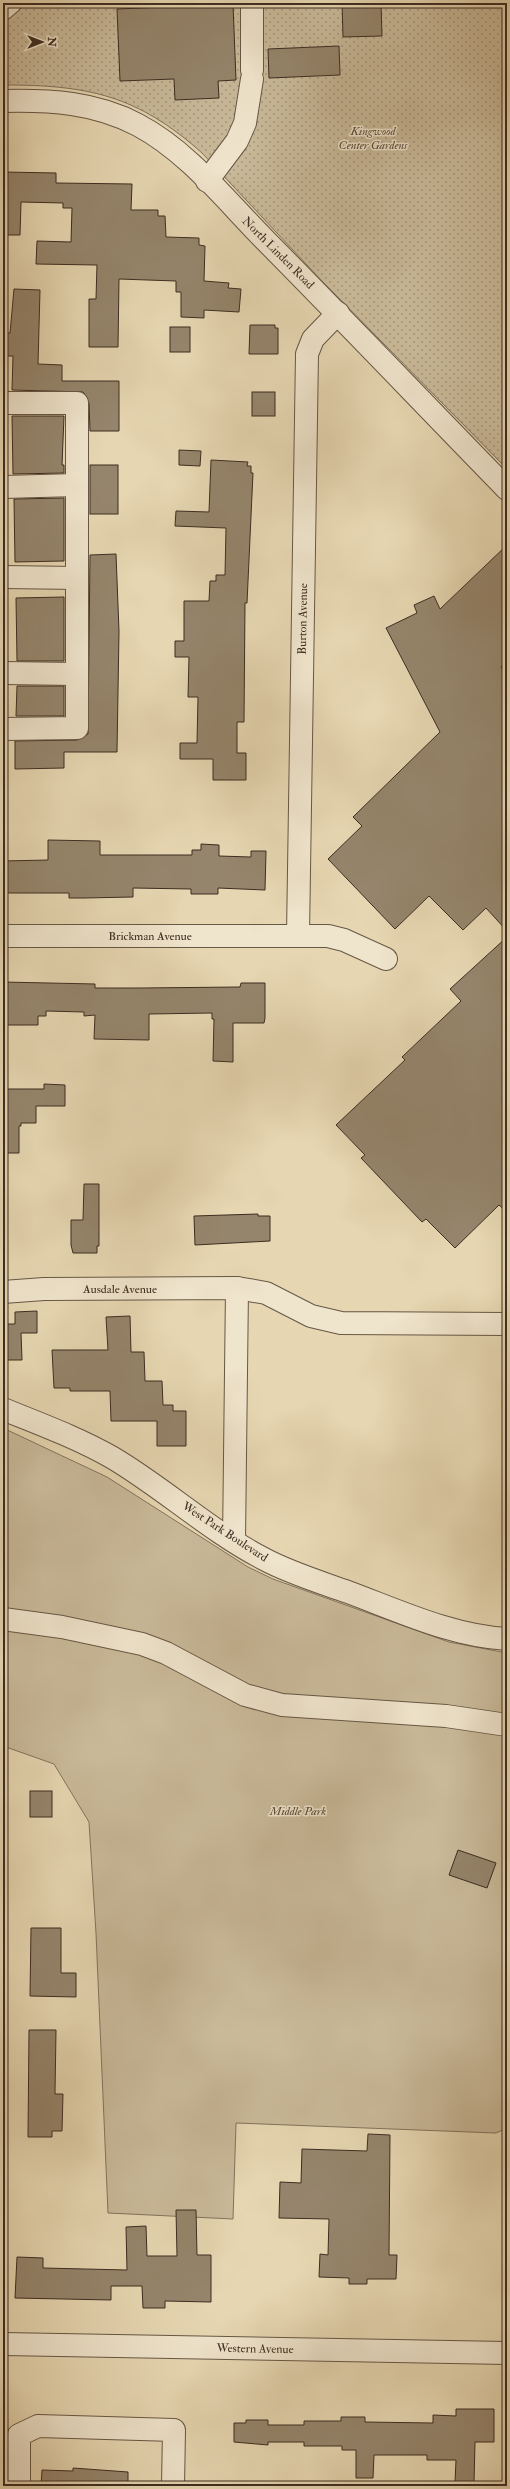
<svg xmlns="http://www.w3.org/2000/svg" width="510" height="2489" viewBox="0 0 510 2489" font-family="'IM FELL Double Pica',serif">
<defs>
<pattern id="grass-dots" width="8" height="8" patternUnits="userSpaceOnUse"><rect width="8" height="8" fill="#c9b999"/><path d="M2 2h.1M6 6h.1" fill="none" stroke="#a4977c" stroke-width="1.8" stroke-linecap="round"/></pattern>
</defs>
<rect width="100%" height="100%" fill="#e6d6b1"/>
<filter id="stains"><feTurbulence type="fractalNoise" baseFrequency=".005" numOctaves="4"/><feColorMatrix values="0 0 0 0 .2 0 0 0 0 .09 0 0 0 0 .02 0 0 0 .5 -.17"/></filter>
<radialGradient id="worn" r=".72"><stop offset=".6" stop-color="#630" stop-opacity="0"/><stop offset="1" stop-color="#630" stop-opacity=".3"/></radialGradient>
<path fill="url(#grass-dots)" stroke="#83735d" d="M3,3H507V469L322,281L202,153C137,95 88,85 3,85Z"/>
<path fill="#c9b999" stroke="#83735d" d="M3,1428L107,1477L248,1567L273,1579L449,1642L507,1653V2128L496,2133L236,2123L233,2219L108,2213L96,1933L89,1822L54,1764L3,1746Z"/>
<g fill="#95856c" stroke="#3d2d21">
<path d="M342,3H381L382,36L343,37Z"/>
<path d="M233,4L236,80L218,81L219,98L175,100L174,79L120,81L117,9Z"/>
<path d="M339,46L340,75L269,78L268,49Z"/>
<path d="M3,172L56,173V183L132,184L131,210H158V216H165L166,237L199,238V245L205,246L204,281L229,283L228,288L241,289L239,312L204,310V318L181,317V292H176V281L119,279L118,347H89V299H96L97,265L36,264L37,241L71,242L72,208H63V203L21,202L20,235H3Z"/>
<path d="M14,289L40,290L38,364L62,365V381H119V431H90L89,403L83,392L12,390L13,356H5L6,333H10Z"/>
<path d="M250,325H275V328H278V354H249Z"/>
<rect x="170" y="327" width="20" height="25"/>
<rect x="252" y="392" width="23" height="24"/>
<path d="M12,416H64L62,465H64V473L13,474Z"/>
<path d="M179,450L201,451L200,466L179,465Z"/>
<path d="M211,460L248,462L247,466H251V473H253L247,603H245L244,722H237V753H246V780H213V759H180V743H197L198,697H188L189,657H175V641H184V601H209L210,581H216V575H225L226,528L175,526L176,511L209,512Z"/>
<rect x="90" y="465" width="28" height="49"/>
<path d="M64,498V561L15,562L14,499Z"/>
<path d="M507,545V661L501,667L507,677V931L486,908L463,930L429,896L395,929L328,859L362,826L353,817L440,732L386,628L417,613L414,605L434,596L440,609Z"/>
<path d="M116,554L119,631L117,752H64V768L15,769V741L77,740L88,734L90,555Z"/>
<path d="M64,597V661H17L16,598Z"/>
<path d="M17,686H64V716H16Z"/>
<path d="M48,840L100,841V855H192V850H201V844L219,845V856L251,857V851H266L265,890L218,888V894H191V889L133,888V897L84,898H69V893H3V861L48,860Z"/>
<path d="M507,937V1212L499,1205L455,1248L426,1219L422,1222L361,1158L365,1155L336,1125L405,1060L402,1057L461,1001L450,989Z"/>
<path d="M3,982L95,984V988H140L240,987L241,983H265V1018L264,1023H233V1062L213,1061L214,1019H212V1013L149,1014V1040L94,1039L95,1015L84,1016V1012L46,1011V1016H38V1025H3Z"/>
<path d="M44,1084L65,1085V1106H36V1123H21V1126H19V1153H3V1089H44Z"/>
<path d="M84,1184H99V1246H97V1253H73L71,1245V1220H83Z"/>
<path d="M258,1214V1216H270V1241L195,1245L194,1216Z"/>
<path d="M37,1311V1333H21L22,1360H3V1324H15V1312Z"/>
<path d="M130,1316L131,1352H144L145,1381H162L163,1405H173V1411H186V1446H157V1421H111L110,1391H70V1388H54L52,1350H108L106,1317Z"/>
<rect x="30" y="1791" width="22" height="26"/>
<path d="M458,1850L496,1863L487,1888L449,1875Z"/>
<path d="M31,1928H61V1973H76V1997L30,1996Z"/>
<path d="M29,2030H56L55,2094H63L62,2131H52V2137H28Z"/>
<path d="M368,2134L390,2135L389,2255H397L396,2279H367V2284H349V2278L319,2277L320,2254L328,2255L329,2219L279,2218L280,2182L301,2183L302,2149L367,2151Z"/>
<path d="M176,2210H196L197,2255H211V2302L165,2301V2308H143L142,2286H111V2300L15,2298L17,2257L43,2258V2268L127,2270L126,2227L146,2226L147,2256H177Z"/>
<path d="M456,2409H494V2442H475L474,2483H455L456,2460H427V2455H374L373,2478H356V2450H342V2446H304V2442H268V2445L234,2442V2423H246V2420H268V2425H304V2421H341V2417H365V2422L433,2423V2415L456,2416Z"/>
<path d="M73,2468L128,2472V2486H41L42,2470L73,2471Z"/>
</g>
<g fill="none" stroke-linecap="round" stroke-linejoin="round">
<g stroke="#675745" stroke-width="24">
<g id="minor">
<path d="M252,3V70"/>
<path d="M3,9L10,3"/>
<path d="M3,101C50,100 95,102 138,125C189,152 227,202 267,242C348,324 427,407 507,489"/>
<path d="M207,181L237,141L245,123L252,79"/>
<path d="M3,403H77V728L3,729"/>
<path d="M3,487L77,485"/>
<path d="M3,577L77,578"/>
<path d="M3,673L77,674"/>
<path d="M298,935L307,354L313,339L338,313"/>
<path d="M3,936H328L344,940L386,959"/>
<path d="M3,1292L44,1289L237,1288L266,1293L311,1316L341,1323L507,1324"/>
<path d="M3,1409C40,1424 78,1438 113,1458C165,1489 210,1531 264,1559C290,1573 320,1582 348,1592C399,1611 452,1636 507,1639"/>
<path d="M234,1541L237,1288"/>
<path d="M3,1619L62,1627L142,1644L166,1653L245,1695L282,1705L446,1716L507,1725"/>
<path d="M3,2344L507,2353"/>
<path d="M19,2486V2435L38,2426L174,2430L173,2486"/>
</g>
</g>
<use href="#minor" stroke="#efe4cc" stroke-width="22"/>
</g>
<g text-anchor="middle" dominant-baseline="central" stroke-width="3" stroke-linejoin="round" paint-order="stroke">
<g font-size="12" font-style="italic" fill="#594939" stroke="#efe4cc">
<text x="373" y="131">Kingwood<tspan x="373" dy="14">Center Gardens</tspan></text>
<text x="298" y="1811">Middle Park</text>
</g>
<g font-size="12" fill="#3d2d21" stroke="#efe4cc">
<text transform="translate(278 253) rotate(45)">North Linden Road</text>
<text transform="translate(303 619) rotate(-89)">Burton Avenue</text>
<text x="150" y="936">Brickman Avenue</text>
<text x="120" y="1289">Ausdale Avenue</text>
<text transform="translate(225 1532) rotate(33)">West Park Boulevard</text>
<text transform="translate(255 2349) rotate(1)">Western Avenue</text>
</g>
</g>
<rect width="510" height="2489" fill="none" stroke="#e6d6b1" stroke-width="16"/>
<rect x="4" y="4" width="502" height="2481" fill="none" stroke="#3d2d21" stroke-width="2"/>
<rect x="8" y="8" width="494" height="2473" fill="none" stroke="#3d2d21"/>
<g transform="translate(42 42) rotate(90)" stroke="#efe4cc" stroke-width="3" paint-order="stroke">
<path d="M0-3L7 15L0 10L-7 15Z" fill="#3d2d21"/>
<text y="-6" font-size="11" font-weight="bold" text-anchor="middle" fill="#3d2d21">N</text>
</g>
<rect width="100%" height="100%" filter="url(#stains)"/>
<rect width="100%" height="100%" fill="url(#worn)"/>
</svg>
